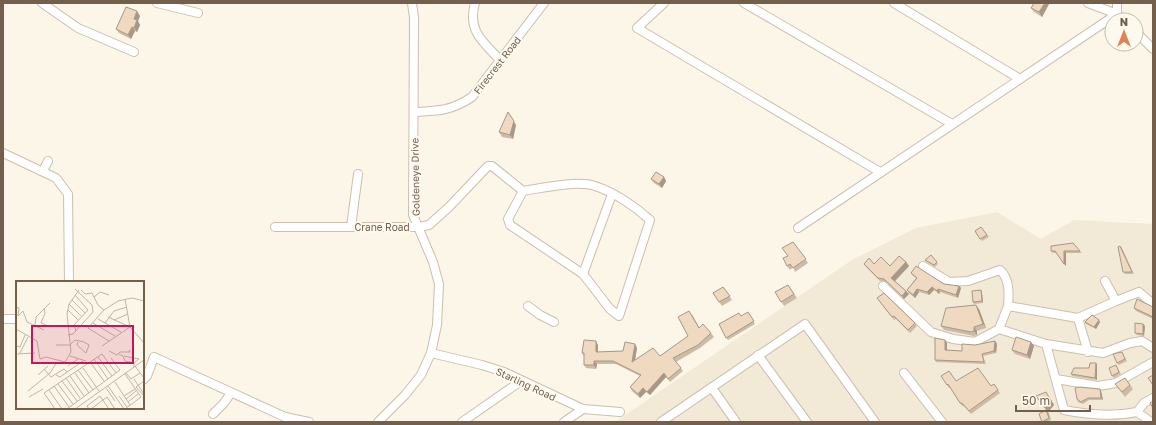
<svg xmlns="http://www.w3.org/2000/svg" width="1156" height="425" viewBox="0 0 1156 425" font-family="'Golos Text',sans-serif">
<rect width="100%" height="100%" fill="#fbf6e8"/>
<path fill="#f2e9d6" d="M997,212L1041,239L1074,220L1153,224V422H615L852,260L916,228Z"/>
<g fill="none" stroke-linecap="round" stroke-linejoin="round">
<g stroke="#ccbfae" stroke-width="10">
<g id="minor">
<path d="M42,3L78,28L134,52"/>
<path d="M157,3L198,13"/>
<path d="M475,3C467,31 483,42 501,61"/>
<path d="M664,3L637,28L880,172"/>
<path d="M744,3L952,124"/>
<path d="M894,3L1020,79"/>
<path d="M1088,3L1117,14L1123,20"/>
<path d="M1117,3V14"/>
<path d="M1136,32L1153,49"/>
<path d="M414,112C438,111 451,111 472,97L544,3"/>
<path d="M3,153L56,178L68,194L69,282"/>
<path d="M43,171L48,161"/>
<path d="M275,227H418L429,225L449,207L488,166H492L523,191C542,188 577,180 595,186C614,192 636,207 650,220L619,316L610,309L583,274L510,225L508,219L523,191"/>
<path d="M351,227L358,174"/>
<path d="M798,228L1117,14"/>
<path d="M923,266L949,282L968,281L1000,270C1010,279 1009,294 1008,306"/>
<path d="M583,274L612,194"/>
<path d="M883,286L931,332L953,339L975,342L999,329L1008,306L1078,318L1116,301L1105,281"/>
<path d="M1116,301L1139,292L1153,304"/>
<path d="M528,306L540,315L554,322"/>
<path d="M1078,318L1088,352"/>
<path d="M3,319H17"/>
<path d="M999,329L1046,344L1064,410C1089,415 1112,417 1137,412L1151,422"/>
<path d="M1046,344L1103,353L1130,343L1142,341L1153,348"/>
<path d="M431,353L482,365L504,372L583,409L620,412"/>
<path d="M758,355L807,422"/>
<path d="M904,373L942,422"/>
<path d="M1056,379L1098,386L1116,383L1153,362"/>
<path d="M143,380L147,376L154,357L285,417L309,422"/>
<path d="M712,388L736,422"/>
<path d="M1137,412L1144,403L1153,398"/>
<path d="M213,414L224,403L231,393"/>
<path d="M378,422L405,395L421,375L431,353L437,325L439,284L433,262L413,215L414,18L412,3"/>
<path d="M462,422L521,381"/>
<path d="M564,422L583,409"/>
<path d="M661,422L805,324L875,422"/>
</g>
</g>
<use href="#minor" stroke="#fff" stroke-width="8"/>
</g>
<g fill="#cebba6">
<path d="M1049,4L1042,17L1034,12L1031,8Z"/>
<path d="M140,16L138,21L140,25L137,32L135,31L131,39L119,33L116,29Z"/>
<path d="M516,125L513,139L502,137L499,132Z"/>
<path d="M664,177L666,181L662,188L654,183L651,179Z"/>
<path d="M981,227L989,237L982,241L975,231Z"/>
<path d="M793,242L808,263L795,272L793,267L790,270L787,266V256Z"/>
<path d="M1120,246L1122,248L1134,274H1125L1123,272Z"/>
<path d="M1051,251H1080L1082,253H1066V266L1056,253H1053Z"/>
<path d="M931,255L938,264L935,267L927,262L925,260Z"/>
<path d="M906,262L909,266L895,281L906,291L909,294L904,299L887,282L880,281L866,267L864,264H874L890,266Z"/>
<path d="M911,273L944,284L959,286L961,288L958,298L940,292L939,294L934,290L929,295L919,292L915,298L909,293L907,290L916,278L913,276Z"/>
<path d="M788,285L797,298L784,306L775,292Z"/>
<path d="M723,287L732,300L722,306L713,293Z"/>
<path d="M981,290L982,293L983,303L974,304L973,302Z"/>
<path d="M877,298L915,323L917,326L910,333L896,319L894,320Z"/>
<path d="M1153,307V319L1136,311L1134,308Z"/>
<path d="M979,309L986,328L977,331V335L974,336L944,330L941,326Z"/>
<path d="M692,314L699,327L711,333L714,337L700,348L676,362L683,371L670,382L666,377L650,395L646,392L640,398L632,391L630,387L640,376L616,364H597L596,369L586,368L584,365V356L582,353L598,345V352L623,351L635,344L637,348L635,360L660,356L688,336Z"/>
<path d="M750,315L755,324L728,340L726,338Z"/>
<path d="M1085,322H1100L1096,329L1086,324Z"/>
<path d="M1145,326L1144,336L1137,335L1135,333Z"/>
<path d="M995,341L997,344L996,353L983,356L986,364L936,362L935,360L947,343V350L962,351L975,345Z"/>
<path d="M1031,342L1034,346L1030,359L1015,354L1012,350Z"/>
<path d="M1123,354L1127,361L1119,365L1117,363Z"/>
<path d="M1096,363L1097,365V380L1072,376L1071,374L1089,368Z"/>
<path d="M1116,365L1121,374L1114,378L1112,376Z"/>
<path d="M941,376L956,381L991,386L994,384L1000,393L971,414L964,406H962L950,387L949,388Z"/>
<path d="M1125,378L1133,389L1125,397L1115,384Z"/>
<path d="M1100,389L1101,391L1103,400H1089L1083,404L1078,402L1077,399Z"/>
<path d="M1049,396L1054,405L1048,412L1051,420L1047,422H1042L1046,410Z"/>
</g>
<g fill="#a79887">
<path d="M1045,3H1049V4L1042,17L1039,12Z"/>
<path d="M137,11L140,16L138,21L140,25L137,32L134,28V19Z"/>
<path d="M132,27L135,31L131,39L128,35Z"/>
<path d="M508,112L516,125L513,139L510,135Z"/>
<path d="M664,177L666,181L662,188L659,184Z"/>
<path d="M1064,251L1066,253V266L1064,264Z"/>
<path d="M906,262L909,266L894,282L891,278Z"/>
<path d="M959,286L961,288L958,298L956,295Z"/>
<path d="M932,287L934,290L929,295L927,292Z"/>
<path d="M917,289L919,292L915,298L913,295Z"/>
<path d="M938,289L940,292L939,294L937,291Z"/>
<path d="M981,290L982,293L983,303L982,301Z"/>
<path d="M906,291L909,294L904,299L902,296Z"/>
<path d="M976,305L979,309L986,328L983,324Z"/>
<path d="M1099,320L1100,322L1096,329L1094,327Z"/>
<path d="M1143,324L1145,326L1144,336L1143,334Z"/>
<path d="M974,327L977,331V335L974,331Z"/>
<path d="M945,340L947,343V352L945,350Z"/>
<path d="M596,341L598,345V355L596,352Z"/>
<path d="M995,341L997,344L996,353L994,351Z"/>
<path d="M1031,342L1034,346L1030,359L1027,355Z"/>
<path d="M635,344L637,348L634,366L632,362Z"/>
<path d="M594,361L597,364L596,369L594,365Z"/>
<path d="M1096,363L1097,365V380L1095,378Z"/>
<path d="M664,373L666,377L650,395L647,392Z"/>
<path d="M643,388L646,392L640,398L638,394Z"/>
<path d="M1100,389L1101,391L1103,400L1101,398Z"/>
<path d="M1046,392L1054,405L1048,412L1051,420L1045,408Z"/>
</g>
<g fill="#efd9c1" stroke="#a79887">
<path d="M1034,3H1045L1039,12L1031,8Z"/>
<path d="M126,7L137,11L134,19L137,20L134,28L132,27L128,35L116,29Z"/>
<path d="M508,112L514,121L510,135L499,132Z"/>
<path d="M656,172L664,177L659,184L651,179Z"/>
<path d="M981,227L987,235L980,239L975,231Z"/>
<path d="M793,242L806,259L793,268L790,264L787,266L783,258L788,256L782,248Z"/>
<path d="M1073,243L1080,251H1064V264L1055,251H1051V246Z"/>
<path d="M1120,246L1132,272H1123L1118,247Z"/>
<path d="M931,255L937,262L934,265L925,260Z"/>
<path d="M899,256L906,262L891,278L906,291L902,296L884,279L878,278L864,264L869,258L874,264L881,257L890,266Z"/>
<path d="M916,266L944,284L959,286L956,295L938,289L937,291L932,287L927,292L917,289L913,295L907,290L917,278L911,273Z"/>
<path d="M788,285L794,294L781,302L775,292Z"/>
<path d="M723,287L730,296L719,302L713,293Z"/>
<path d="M981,290L982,301L973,302L972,291Z"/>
<path d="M884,293L915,323L908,330L894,316L892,317L877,298Z"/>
<path d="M1137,299L1153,307V317L1134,308Z"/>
<path d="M976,305L983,324L974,327V331L971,332L941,326L946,308Z"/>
<path d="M689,311L699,328L703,324L711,333L698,345L673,358L681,368L668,379L664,373L647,392L643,388L638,394L630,387L641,375L613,361H594V365H584V353H582L584,340L596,341V352L623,351L625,342L635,344L632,362L653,348L660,356L688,336L678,317Z"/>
<path d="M748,312L754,321L726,338L719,324L739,313L741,316Z"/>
<path d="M1092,315L1099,320L1094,327L1085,322Z"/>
<path d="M1135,323L1143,324V334L1135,333Z"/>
<path d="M1016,337L1031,342L1027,355L1012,350Z"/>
<path d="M935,338L945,340V350L962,351V344L975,345L995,341L994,351L982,354L984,362L935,360Z"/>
<path d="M1122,352L1125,359L1117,363L1113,354Z"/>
<path d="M1090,363H1096L1095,378L1071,374L1074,368H1089Z"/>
<path d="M1116,365L1119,372L1112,376L1109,368Z"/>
<path d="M978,368L991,386L994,384L998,390L969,411L962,403H960L948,384L947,385L941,376L949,371L956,381Z"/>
<path d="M1153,375V385L1148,378Z"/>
<path d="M1125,378L1130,385L1122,392L1115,384Z"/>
<path d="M1079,387L1100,389L1101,398H1088L1081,402L1077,399L1075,388Z"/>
<path d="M1046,392L1051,401L1045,408L1036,396Z"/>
<path d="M1153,401V408L1150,403Z"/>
<path d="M1046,410L1049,418L1042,422L1039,414Z"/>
</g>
<g text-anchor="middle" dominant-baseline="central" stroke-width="4" stroke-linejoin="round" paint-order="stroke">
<g font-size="10" fill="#745f4d" stroke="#fef9ee">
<text transform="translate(497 65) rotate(-52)">Firecrest Road</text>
<text transform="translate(415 177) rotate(-91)">Goldeneye Drive</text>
<text x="382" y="227">Crane Road</text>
<text transform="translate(526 384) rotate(25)">Starling Road</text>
</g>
</g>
<g transform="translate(16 281)">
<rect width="128" height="128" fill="#fbf6e8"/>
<path fill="none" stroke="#c1b5a5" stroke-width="1" d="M65,9L69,13L76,12L82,24L88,29M59,14L72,29L58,44L60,50M78,16L84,11L93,14M109,18L114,46M56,19L69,32M53,23L65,35M0,26L3,27L2,35L7,30M28,27L29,32L25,42L34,46M52,29L62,39M7,30L11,41L28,49M92,36L114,46L128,62M82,38L105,51M98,39L112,33M77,42L99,55M89,42L98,30L111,26M19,44L20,36L34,22M0,48L21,60L24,78L30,76L49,81L55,71L51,33L53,23L63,9M52,54L57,53L77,31L76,24L59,8M93,60L72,47L88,29L102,20L116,17L128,20M40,64H54L59,59L68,61L73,64L70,72L61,64L62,61M0,65L4,66L9,54M86,65L114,46M93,70L101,74L104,71H114L113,69M4,72L12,56M0,73L19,72M103,73L107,75L109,80L118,82V86M54,75L70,80M108,75L123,78L118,82M82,76L96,95M78,78L92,98M74,81L88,100M52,85L62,78M119,85L128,97M67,87L83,110M28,88L35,96L48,88L51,91M62,89L77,109M59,92L73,112M110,92L115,98L124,92M22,94L32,85M40,94L44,96L67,80M54,95L68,115M50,97L64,117M118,98L128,113M46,100L61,120M128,100L120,106L128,115M99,101L114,124M42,103L57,123M38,105L53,126M92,105L108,128M90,107L99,120M33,109L46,128M12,110L34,92L41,81M103,115L111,126M108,115L119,108M13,116L27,108M110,118L120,110M112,121L122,113M39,128L28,112L86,73L100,92M51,128L104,89L95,77M59,128L128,79M73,128L71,125L84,115L93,128M75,128L91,116L99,128M109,128L125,116L109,93"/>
<path fill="#c2185b" fill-opacity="0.15" stroke="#c2185b" stroke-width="2" d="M16,45H117V82H16Z"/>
<rect width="128" height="128" fill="none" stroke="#745f4d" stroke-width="2"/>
</g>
<rect width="1156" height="425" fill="none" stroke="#745f4d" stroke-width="8"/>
<g transform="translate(1124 32)"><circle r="19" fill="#fef9ee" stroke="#c7bbae"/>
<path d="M0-3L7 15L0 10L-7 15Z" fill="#dd8355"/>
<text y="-6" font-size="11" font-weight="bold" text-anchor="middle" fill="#745f4d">N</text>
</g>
<path d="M1016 405v6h74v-6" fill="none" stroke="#745f4d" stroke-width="2"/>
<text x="1022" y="405" font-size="12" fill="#745f4d" stroke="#fef9ee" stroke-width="3" paint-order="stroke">50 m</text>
</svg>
